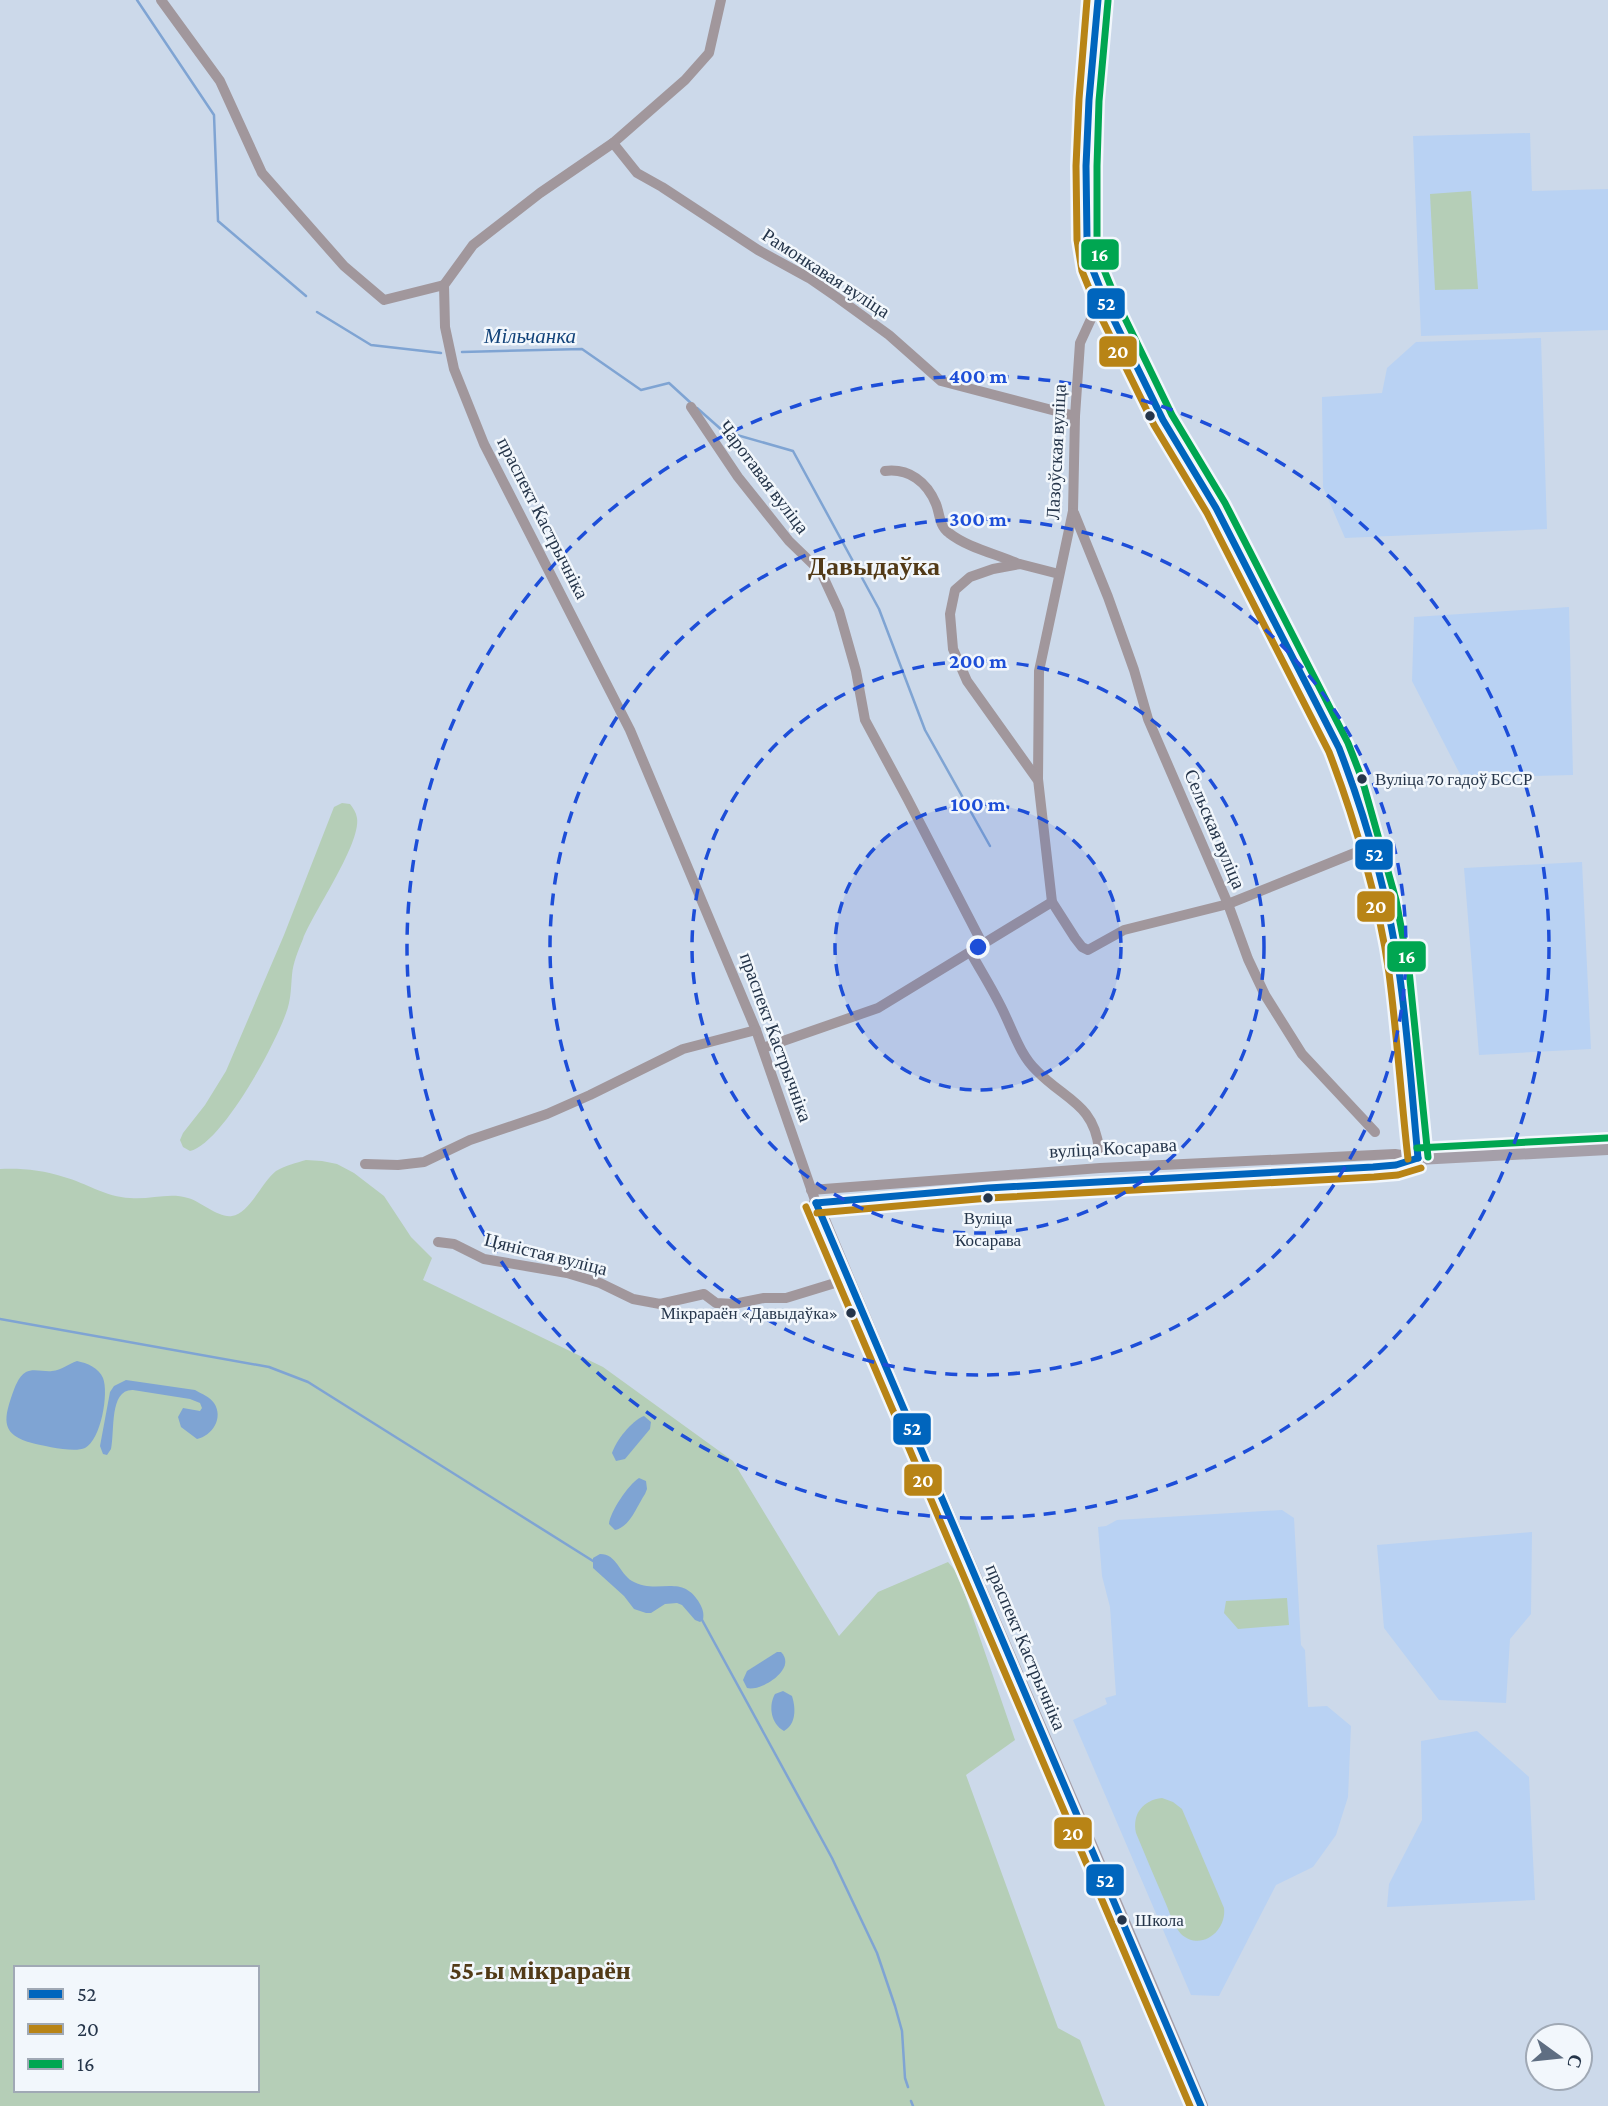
<svg xmlns="http://www.w3.org/2000/svg" width="1608" height="2106" viewBox="0 0 1608 2106" font-family="'Crimson Pro',serif">
<rect width="100%" height="100%" fill="#ccd9ea"/>
<g fill="#b9d2f3">
<path d="M1530,133L1532,191L1608,189V330L1421,336L1413,136Z"/>
<path d="M1541,338L1547,529L1345,538L1323,487L1322,397L1382,393L1387,368L1416,342Z"/>
<path d="M1569,607L1573,775L1462,778L1412,681L1414,617Z"/>
<path d="M1582,862L1591,1049L1479,1055L1464,868Z"/>
<path d="M1282,1510L1294,1518L1301,1645L1305,1650L1308,1707L1327,1706L1351,1726L1348,1797L1336,1835L1313,1867L1276,1885L1219,1996L1191,1995L1073,1720L1107,1704L1105,1698L1116,1695L1110,1607L1102,1576L1098,1527L1106,1526L1117,1520Z"/>
<path d="M1532,1532L1531,1614L1510,1639L1506,1703L1439,1700L1384,1628L1377,1545Z"/>
<path d="M1477,1731L1529,1777L1535,1900L1387,1907L1389,1884L1422,1820L1421,1741Z"/>
</g>
<g fill="#b5ceb7" fill-rule="evenodd">
<path d="M1471,191L1478,289L1435,290L1430,194Z"/>
<path d="M342,803L350,804C353,808 356,812 357,818C361,844 314,911 303,939C298,951 293,963 292,975C291,986 291,997 288,1007C279,1039 222,1144 190,1151L183,1147L180,1140L183,1133L205,1105L226,1071L284,935L334,807Z"/>
<path d="M306,1160L322,1161L337,1164L354,1173L384,1196L411,1237L432,1258L423,1280L603,1367L733,1461L839,1636L878,1592L948,1562L958,1574L1015,1740L966,1775L1058,2028L1080,2040L1105,2106H0V1169C21,1168 43,1170 64,1177C86,1183 106,1197 130,1198C150,1200 169,1192 188,1198C202,1202 218,1218 232,1216C249,1214 262,1182 276,1171C286,1165 296,1163 306,1160ZM16,1968H257V2090H16Z"/>
<path d="M1287,1598L1289,1625L1238,1629L1224,1613L1226,1601Z"/>
<path d="M1162,1798L1173,1802L1182,1809L1224,1908C1227,1931 1201,1952 1181,1934C1174,1926 1170,1914 1166,1904C1156,1881 1146,1857 1136,1833C1132,1814 1143,1800 1162,1798Z"/>
</g>
<g fill="#7fa4d3">
<path d="M77,1361C87,1363 99,1368 103,1378C109,1393 101,1440 85,1448C74,1453 44,1446 32,1443C2,1435 3,1421 12,1395C15,1387 18,1377 26,1372C33,1368 44,1372 52,1371C62,1370 68,1364 77,1361Z"/>
<path d="M126,1380L195,1390C202,1394 210,1397 214,1403C224,1418 212,1436 197,1439L181,1427L178,1417L183,1408L200,1411L202,1408L200,1403L190,1399L133,1390C109,1389 115,1431 111,1449L107,1455L103,1454L100,1446L110,1392L114,1386Z"/>
<path d="M644,1416L651,1422L650,1429L625,1459L616,1461L612,1453C616,1441 631,1421 644,1416Z"/>
<path d="M639,1478L646,1481L647,1489L645,1494C637,1506 630,1527 615,1530L609,1524C610,1512 628,1485 639,1478Z"/>
<path d="M600,1554C617,1554 619,1573 632,1581C658,1596 682,1572 700,1604C703,1610 704,1613 703,1620L700,1622L695,1620L682,1605L677,1603L665,1604L651,1613H646L634,1609L624,1596L593,1568V1558Z"/>
<path d="M777,1652H781C798,1669 760,1692 747,1688L743,1680L747,1671Z"/>
<path d="M783,1691L792,1696C796,1709 796,1724 784,1731C771,1724 768,1706 775,1694Z"/>
</g>
<g fill="none" stroke-linecap="round" stroke-linejoin="round">
<g stroke="#7fa4d3" stroke-width="2.5">
<path d="M137,0L214,115L218,221L306,296"/>
<path d="M317,312L371,345L441,353"/>
<path d="M462,352L582,349L641,390L669,383L692,404"/>
<path d="M697,408L723,431L793,451L879,609L925,730L990,846"/>
<path d="M0,1319L269,1367L308,1382L593,1561"/>
<path d="M701,1618L832,1858L877,1953L895,2006L902,2031L905,2078L908,2087"/>
<path d="M911,2101L913,2106"/>
</g>
<g stroke="#a1979c" stroke-width="10">
<path d="M161,0L220,81L262,173L344,266L384,300L444,285"/>
<path d="M721,0L709,53L685,80L613,143L540,193L473,245L444,285L445,327L454,369L484,444L630,730L756,1030L816,1203L988,1188L1373,1167L1396,1165L1418,1158"/>
<path d="M613,143L637,173L662,187L758,250L809,278L838,298L889,335L941,381L1075,416"/>
<path d="M1091,319L1080,343L1075,416L1073,511L1039,671L1038,779L1052,902L1075,938L1082,947L1088,950L1124,930L1228,904L1372,846"/>
<path d="M691,407L738,477L789,541L821,572L839,611L856,671L865,720L907,798L983,945"/>
<path d="M885,471C909,468 927,482 936,504C940,514 939,526 949,533C968,548 997,554 1019,564"/>
<path d="M1074,513L1108,597L1134,670L1148,719L1228,904L1248,959L1265,995L1302,1054L1375,1132"/>
<path d="M1037,779L967,681L953,649L950,614L955,590L970,577L993,569L1020,564L1059,574"/>
<path d="M971,953C982,973 995,993 1005,1015C1014,1034 1021,1056 1037,1071C1065,1100 1094,1104 1099,1149"/>
<path d="M763,1048L878,1008L1052,902"/>
<path d="M365,1164L398,1165L424,1162L470,1140L547,1114L590,1095L683,1049L756,1030"/>
<path d="M811,1190L1100,1168L1395,1154L1414,1157"/>
<path d="M438,1242L454,1244L484,1259L567,1273L600,1283L633,1299L660,1304L704,1294L716,1303L734,1304L764,1298H786L848,1279"/>
</g>
<g stroke="#a59fa9" stroke-width="14">
<path d="M1098,0L1089,100L1086,166L1087,239L1092,268L1108,308L1163,420L1216,508L1339,748L1352,782L1386,902L1399,971L1418,1158L1608,1148"/>
<path d="M816,1203C941,1506 1075,1804 1201,2106"/>
</g>
<g stroke="#f2f7fc" stroke-width="12">
<g id="bus-1">
<path d="M1098,0L1089,100L1086,166L1087,239L1092,268L1108,308L1163,420L1216,508L1339,748C1366,818 1388,896 1399,971C1408,1033 1412,1096 1418,1158"/>
<path d="M816,1203L1201,2106"/>
<path d="M816,1203L988,1188L1373,1167L1396,1165L1418,1158"/>
</g>
</g>
<g stroke="#f2f7fc" stroke-width="12">
<g id="bus-2">
<path d="M1087,0L1079,99L1076,166L1077,240L1082,271L1099,313L1154,425L1207,513L1329,752C1355,820 1379,902 1389,973C1397,1035 1401,1097 1408,1159"/>
<path d="M806,1207L1190,2106"/>
<path d="M817,1213L989,1198L1374,1177L1398,1175L1421,1168"/>
</g>
</g>
<g stroke="#f2f7fc" stroke-width="12">
<g id="bus-3">
<path d="M1108,1L1099,101L1097,166V238L1102,265L1118,304L1172,415L1225,503L1348,743L1362,779L1396,900L1409,970L1428,1157"/>
<path d="M1417,1148L1607,1138"/>
</g>
</g>
<use href="#bus-1" stroke="#0065bd" stroke-width="7"/>
<use href="#bus-2" stroke="#b88416" stroke-width="7"/>
<use href="#bus-3" stroke="#00a651" stroke-width="7"/>
</g>
<circle cx="978" cy="947" r="143" fill="#1d4ed8" fill-opacity=".12"/>
<g fill="none" stroke="#1d4ed8" stroke-width="3.5" stroke-dasharray="12 9">
<circle cx="978" cy="947" r="143"/>
<circle cx="978" cy="947" r="286"/>
<circle cx="978" cy="947" r="428"/>
<circle cx="978" cy="947" r="571"/>
</g>
<g fill="#25354a" stroke="#f2f7fc" stroke-width="2.5">
<circle cx="1150" cy="416" r="6"/>
<circle cx="1362" cy="779" r="6"/>
<circle cx="988" cy="1198" r="6"/>
<circle cx="851" cy="1313" r="6"/>
<circle cx="1122" cy="1920" r="6"/>
</g>
<g text-anchor="middle" dominant-baseline="central" stroke-width="5" stroke-linejoin="round" paint-order="stroke">
<g font-size="17" fill="#25354a" stroke="#f2f7fc" text-anchor="start">
<text x="1375" y="779">Вуліца 70 гадоў БССР</text>
<text x="988" y="1218" text-anchor="middle">Вуліца<tspan x="988" dy="22">Косарава</tspan></text>
<text x="838" y="1313" text-anchor="end">Мікрараён «Давыдаўка»</text>
<text x="1135" y="1920">Школа</text>
</g>
<g font-size="19" fill="#25354a" stroke="#f2f7fc">
<text transform="translate(826 273) rotate(33)">Рамонкавая вуліца</text>
<text transform="translate(1056 452) rotate(-87)">Лазоўская вуліца</text>
<text transform="translate(764 477) rotate(53)">Чаротавая вуліца</text>
<text transform="translate(543 518) rotate(63)">праспект Кастрычніка</text>
<text transform="translate(1215 829) rotate(67)">Сельская вуліца</text>
<text transform="translate(776 1037) rotate(70)">праспект Кастрычніка</text>
<text transform="translate(1113 1148) rotate(-3)">вуліца Косарава</text>
<text transform="translate(546 1254) rotate(14)">Цяністая вуліца</text>
<text transform="translate(1026 1647) rotate(67)">праспект Кастрычніка</text>
</g>
<g font-size="21" font-style="italic" fill="#12437a" stroke="#f2f7fc">
<text x="530" y="336">Мільчанка</text>
</g>
<g font-size="26" font-weight="bold" fill="#523a17" stroke="#f2f7fc">
<text x="874" y="566">Давыдаўка</text>
<text x="540" y="1970">55-ы мікрараён</text>
</g>
</g>
<circle cx="978" cy="947" r="10" fill="#1d4ed8" stroke="#f2f7fc" stroke-width="3.5"/>
<g font-size="21" text-anchor="middle" font-weight="bold" fill="#1d4ed8" stroke="#f2f7fc" stroke-width="5" stroke-linejoin="round" paint-order="stroke">
<text x="978" y="383">400 m</text>
<text x="978" y="526">300 m</text>
<text x="978" y="668">200 m</text>
<text x="978" y="811">100 m</text>
</g>
<g stroke="#f2f7fc" stroke-width="2.5">
<rect x="1080" y="238" width="40" height="33" rx="7" fill="#00a651"/>
<rect x="1086" y="287" width="40" height="33" rx="7" fill="#0065bd"/>
<rect x="1098" y="335" width="40" height="33" rx="7" fill="#b88416"/>
<rect x="1354" y="838" width="40" height="33" rx="7" fill="#0065bd"/>
<rect x="1356" y="890" width="40" height="33" rx="7" fill="#b88416"/>
<rect x="1386" y="940" width="41" height="33" rx="7" fill="#00a651"/>
<rect x="892" y="1412" width="40" height="34" rx="7" fill="#0065bd"/>
<rect x="903" y="1463" width="40" height="34" rx="7" fill="#b88416"/>
<rect x="1053" y="1816" width="40" height="34" rx="7" fill="#b88416"/>
<rect x="1085" y="1863" width="40" height="34" rx="7" fill="#0065bd"/>
</g>
<g font-size="19" text-anchor="middle" font-weight="bold" fill="#fff">
<text x="1100" y="261">16</text>
<text x="1106" y="310">52</text>
<text x="1118" y="358">20</text>
<text x="1374" y="861">52</text>
<text x="1376" y="913">20</text>
<text x="1407" y="963">16</text>
<text x="912" y="1435">52</text>
<text x="923" y="1487">20</text>
<text x="1073" y="1840">20</text>
<text x="1105" y="1887">52</text>
</g>
<rect x="14" y="1966" width="245" height="126" fill="#f2f7fc" stroke="#a0a9b5" stroke-width="2"/>
<rect x="28" y="1989" width="35" height="10" fill="#0065bd" stroke="#a0a9b5" stroke-width="2"/>
<text x="77" y="2001" font-size="21" fill="#25354a">52</text>
<rect x="28" y="2024" width="35" height="10" fill="#b88416" stroke="#a0a9b5" stroke-width="2"/>
<text x="77" y="2036" font-size="21" fill="#25354a">20</text>
<rect x="28" y="2059" width="35" height="10" fill="#00a651" stroke="#a0a9b5" stroke-width="2"/>
<text x="77" y="2071" font-size="21" fill="#25354a">16</text>
<g transform="translate(1559 2057) rotate(105)"><circle r="33" fill="#f2f7fc" stroke="#a0a9b5" stroke-width="2"/>
<path d="M0-5L12 26L0 18L-12 26Z" fill="#5f6e82"/>
<text y="-10" font-size="19" font-weight="bold" text-anchor="middle" fill="#25354a">С</text>
</g>
</svg>
